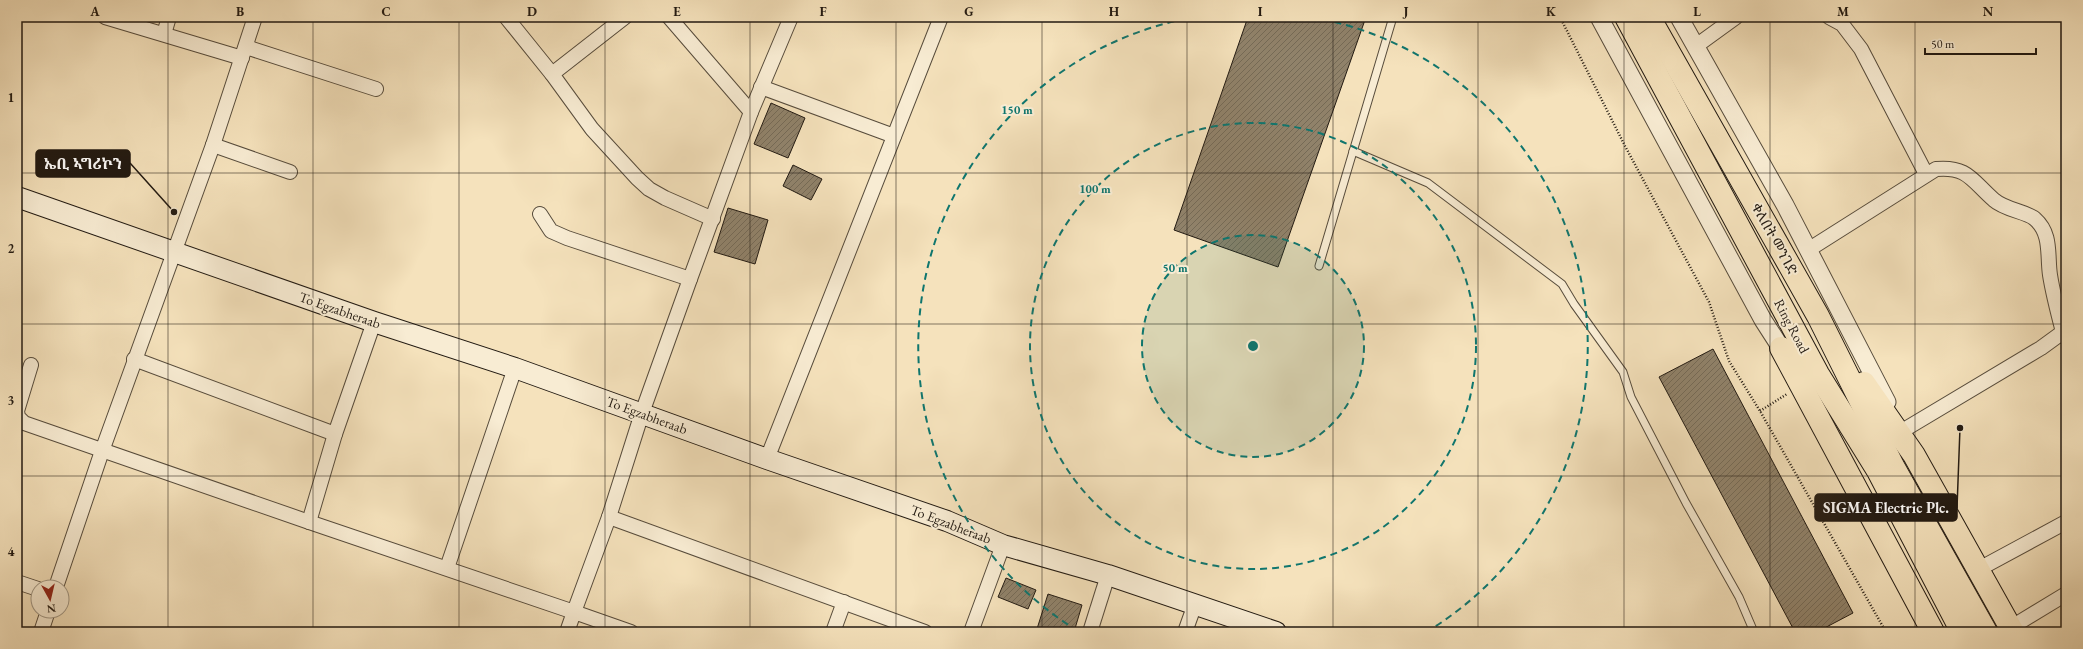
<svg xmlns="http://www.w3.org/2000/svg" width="2083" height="649" viewBox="0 0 2083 649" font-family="'EB Garamond','Noto Serif Ethiopic',serif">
<defs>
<pattern id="building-hatch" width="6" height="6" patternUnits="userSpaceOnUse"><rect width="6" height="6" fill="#90826a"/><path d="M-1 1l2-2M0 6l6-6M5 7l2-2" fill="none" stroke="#756a56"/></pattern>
</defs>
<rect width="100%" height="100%" fill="#f5e2bc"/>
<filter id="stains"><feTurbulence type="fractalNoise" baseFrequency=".005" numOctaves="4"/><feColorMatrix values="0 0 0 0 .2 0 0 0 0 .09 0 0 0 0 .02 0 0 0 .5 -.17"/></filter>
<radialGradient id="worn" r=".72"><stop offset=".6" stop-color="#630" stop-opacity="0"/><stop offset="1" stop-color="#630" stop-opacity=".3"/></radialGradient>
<g fill="url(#building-hatch)" stroke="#221a12">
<path d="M1248,17H1366L1278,267L1174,230Z"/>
<path d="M771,103L805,118L788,158L754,144Z"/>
<path d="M793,165L822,179L811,200L783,186Z"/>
<path d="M728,208L768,220L755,264L714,252Z"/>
<path d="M1713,349L1853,613L1817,632H1795L1659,377Z"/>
<path d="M1006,578L1036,590L1028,609L998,597Z"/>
<path d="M1048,594L1082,605L1074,632H1036Z"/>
</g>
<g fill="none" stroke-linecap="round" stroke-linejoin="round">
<g stroke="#574c3c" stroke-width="9">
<g id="service">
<path d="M1353,151L1428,183L1562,284L1574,304L1623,372L1631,397L1686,503L1739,597L1754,632"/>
<path d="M1319,266L1393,17"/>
</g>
</g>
<g stroke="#574c3c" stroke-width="16">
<g id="minor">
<path d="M105,17L242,58"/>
<path d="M506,17L552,74L592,129L637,178L649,189L665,198L713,219"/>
<path d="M669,17L751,112"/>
<path d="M1829,17L1842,24L1861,49L1926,174"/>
<path d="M164,34L169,17"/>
<path d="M1696,46L1736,17"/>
<path d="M246,47L376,89"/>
<path d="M552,74L625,17"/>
<path d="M761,87L894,136"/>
<path d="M213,145L290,172"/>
<path d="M540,214L551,231L567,238L690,279"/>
<path d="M1808,250L1936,169C1968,166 1972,181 1994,200C2005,210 2028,212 2035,219C2052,234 2047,255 2050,275C2053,294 2058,313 2063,332H2066"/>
<path d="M134,359L335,434"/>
<path d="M31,365L17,411L18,417L24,423L309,522L574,612L609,517L642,413L690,279L751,112L791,17"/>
<path d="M1902,431L2041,348L2063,332L2066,338"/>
<path d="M767,459L941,17"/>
<path d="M609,517L925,632"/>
<path d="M309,522L335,434L374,322"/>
<path d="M447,568L515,368"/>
<path d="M1979,569L2066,522"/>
<path d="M17,582L38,589"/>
<path d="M56,587L102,451L213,145L255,17"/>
<path d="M2010,628L2066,594"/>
<path d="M41,632L48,611"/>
<path d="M567,632L574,612L631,632"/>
<path d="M833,632L844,602"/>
<path d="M971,632L1003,545"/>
<path d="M1090,632L1108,575"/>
<path d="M1185,632L1195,604"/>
</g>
</g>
<g stroke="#574c3c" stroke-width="19">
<g id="tertiary">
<path d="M1599,17L1763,320L1781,348"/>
<path d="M1679,17L1785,205L1887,402"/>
</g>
</g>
<g stroke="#221a12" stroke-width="22">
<path id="secondary" d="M17,197L374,322L515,368L767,459L947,521L1003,545L1108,575L1276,632"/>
</g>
<g stroke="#221a12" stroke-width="24">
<g id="trunk">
<path d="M1626,17L1818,374L1878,471L1962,632"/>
<path d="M1649,17L1818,316L1893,466L1986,632"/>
<path d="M1781,348L1933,632"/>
<path d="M1864,383L1914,455L2013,632"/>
</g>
</g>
<g stroke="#221a12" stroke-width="2.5" stroke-dasharray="1 2" stroke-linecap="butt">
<path d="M1560,17L1625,146L1709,302L1729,361L1760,411L1886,632"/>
<path d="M1760,411L1787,394"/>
</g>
<use href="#service" stroke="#f8ecd3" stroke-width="7"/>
<use href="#minor" stroke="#f8ecd3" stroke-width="14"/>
<use href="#tertiary" stroke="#f8ecd3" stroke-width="17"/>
<use href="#secondary" stroke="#f8ecd3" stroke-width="20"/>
<use href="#trunk" stroke="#f5e2bc" stroke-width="22"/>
</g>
<path fill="none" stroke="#221a12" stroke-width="1" stroke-opacity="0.55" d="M168,17V632M313,17V632M459,17V632M605,17V632M750,17V632M896,17V632M1042,17V632M1187,17V632M1333,17V632M1478,17V632M1624,17V632M1770,17V632M1915,17V632M17,173H2066M17,324H2066M17,476H2066"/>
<circle cx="1253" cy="346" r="111" fill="#0f766e" fill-opacity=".12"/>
<g fill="none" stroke="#0f766e" stroke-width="2" stroke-dasharray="7 5">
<circle cx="1253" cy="346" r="111"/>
<circle cx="1253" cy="346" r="223"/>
<path d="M1078 631A334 334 0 0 1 1195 17M1311 17A334 334 0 0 1 1428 631"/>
</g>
<g text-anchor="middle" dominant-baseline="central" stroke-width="4" stroke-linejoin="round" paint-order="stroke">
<g font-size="14" fill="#221a12" stroke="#f8ecd3">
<text transform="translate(1775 239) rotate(61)">ቀለበት መንገድ</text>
<text transform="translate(340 310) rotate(19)">To Egzabheraab</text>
<text transform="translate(1792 326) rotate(62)">Ring Road</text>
<text transform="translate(647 415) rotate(20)">To Egzabheraab</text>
<text transform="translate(951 524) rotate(21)">To Egzabheraab</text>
</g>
</g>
<circle cx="1253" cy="346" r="6" fill="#0f766e" stroke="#f8ecd3" stroke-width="2"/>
<g font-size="12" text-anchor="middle" font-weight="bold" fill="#0f766e" stroke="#f8ecd3" stroke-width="4" stroke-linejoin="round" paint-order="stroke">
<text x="1017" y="114">150 m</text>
<text x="1095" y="193">100 m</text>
<text x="1175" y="272">50 m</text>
</g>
<path fill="none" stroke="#221a12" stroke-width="1.5" d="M174 212L130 163M1960 428L1957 508"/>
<g fill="#221a12" stroke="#f8ecd3" stroke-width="1.5">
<circle cx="174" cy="212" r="4"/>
<circle cx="1960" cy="428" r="4"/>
</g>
<g fill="#221a12" stroke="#221a12" stroke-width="1.5">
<rect x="36" y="150" width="94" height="27" rx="4"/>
<rect x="1815" y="494" width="142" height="27" rx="4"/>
</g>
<g font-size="15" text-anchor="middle" font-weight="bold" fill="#fff">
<text x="83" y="169">ኤቢ ኣግሪኮን</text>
<text x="1886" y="513">SIGMA Electric Plc.</text>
</g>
<rect width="2083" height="649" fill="none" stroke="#f5e2bc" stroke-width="44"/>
<g transform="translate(50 599) rotate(172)"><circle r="19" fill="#f8ecd3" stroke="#a29886"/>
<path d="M0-3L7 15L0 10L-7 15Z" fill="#8f2418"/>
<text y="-6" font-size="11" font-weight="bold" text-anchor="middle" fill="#221a12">N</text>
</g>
<path d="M1925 48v6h111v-6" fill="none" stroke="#221a12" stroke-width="2"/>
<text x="1931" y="48" font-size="12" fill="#221a12" stroke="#f8ecd3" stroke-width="3" paint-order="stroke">50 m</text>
<rect x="22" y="22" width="2039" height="605" fill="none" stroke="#221a12" stroke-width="1.5"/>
<g font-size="13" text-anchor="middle" font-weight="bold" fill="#221a12">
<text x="95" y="16">A</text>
<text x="240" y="16">B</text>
<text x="386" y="16">C</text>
<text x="532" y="16">D</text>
<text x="677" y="16">E</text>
<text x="823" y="16">F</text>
<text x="969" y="16">G</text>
<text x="1114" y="16">H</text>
<text x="1260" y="16">I</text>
<text x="1406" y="16">J</text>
<text x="1551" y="16">K</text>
<text x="1697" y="16">L</text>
<text x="1843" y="16">M</text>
<text x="1988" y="16">N</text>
<text x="11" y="102">1</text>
<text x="11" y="253">2</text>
<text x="11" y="405">3</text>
<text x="11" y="556">4</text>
</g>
<rect width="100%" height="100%" filter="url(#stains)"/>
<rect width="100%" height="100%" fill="url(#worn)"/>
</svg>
